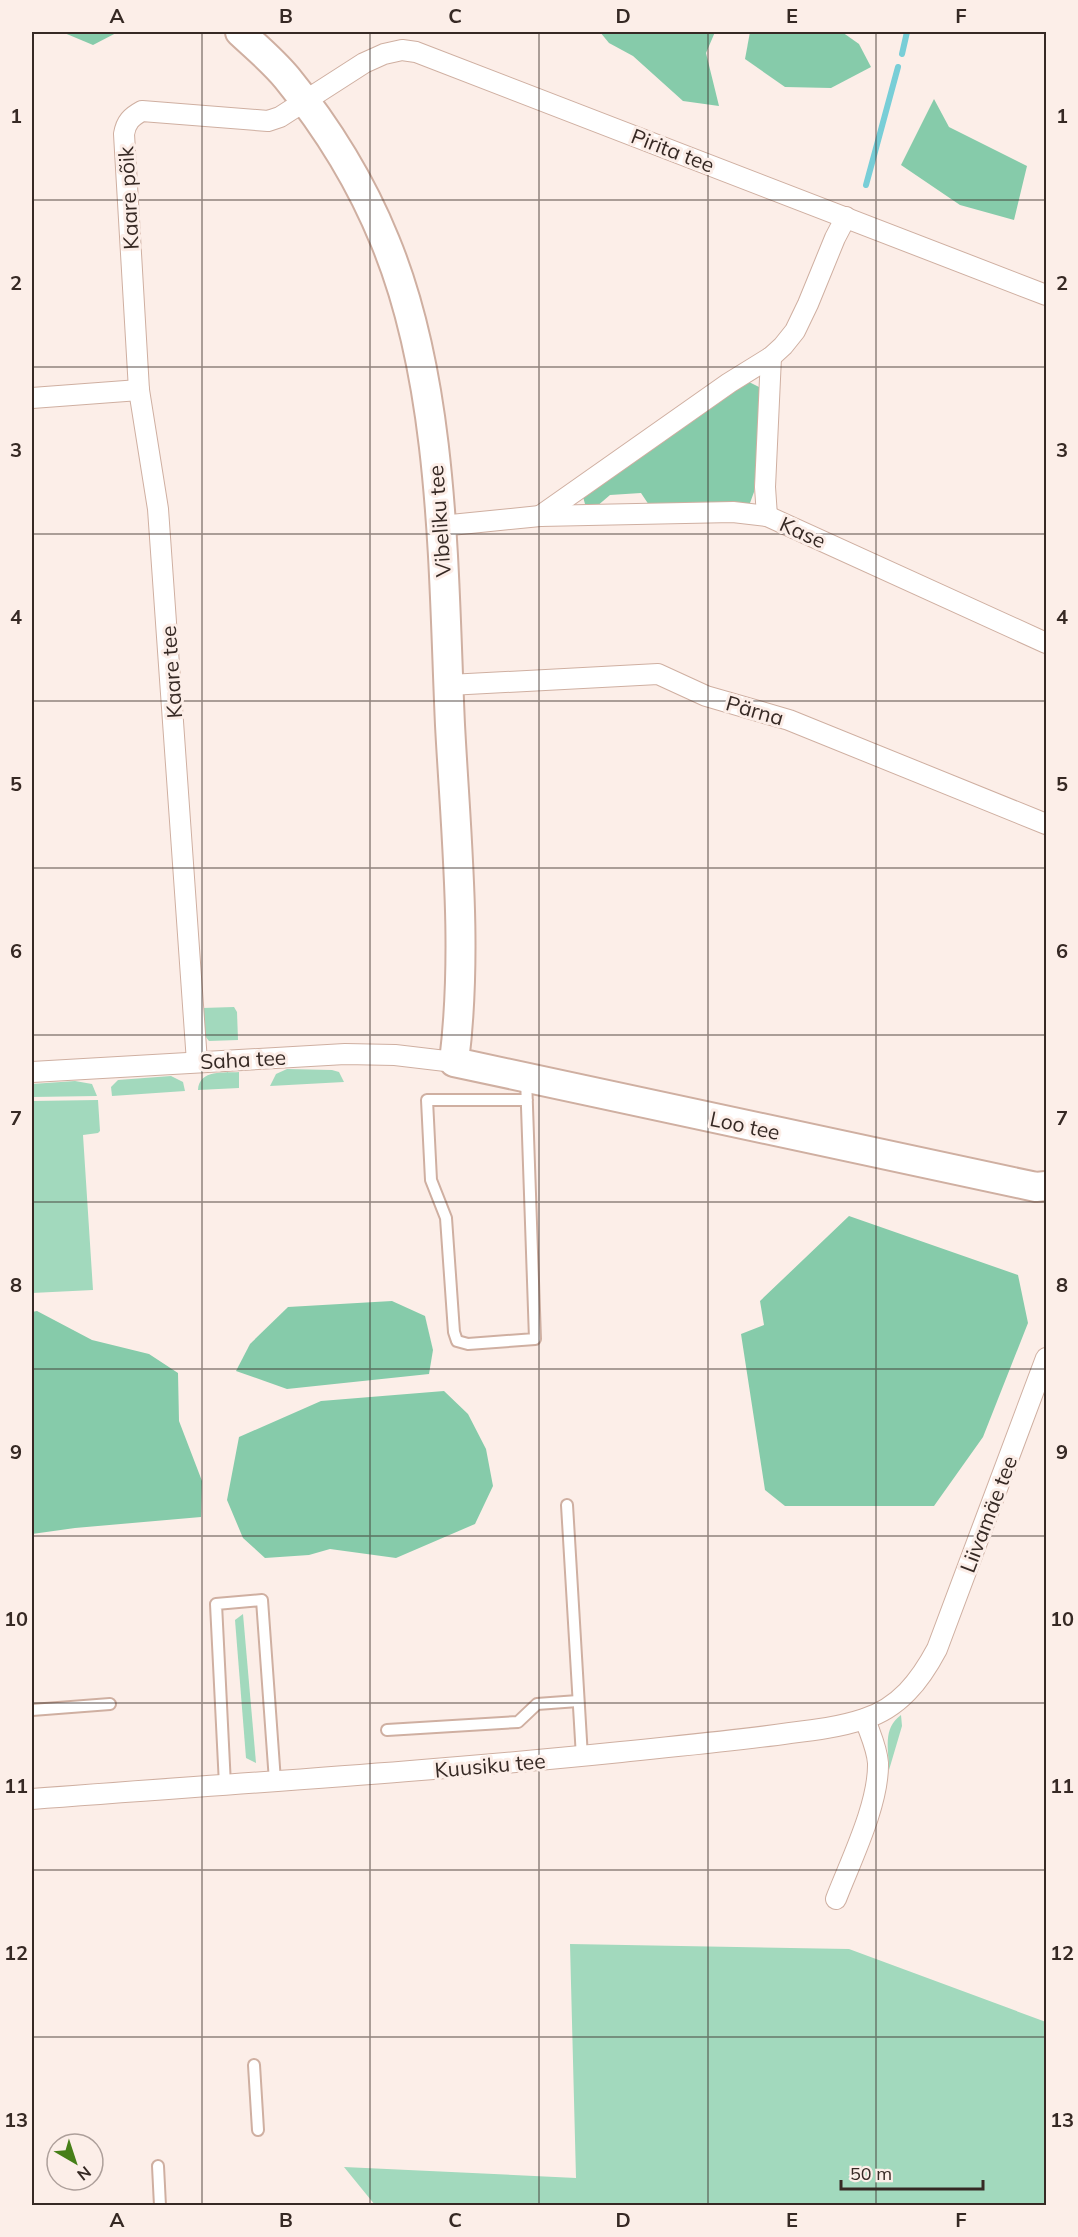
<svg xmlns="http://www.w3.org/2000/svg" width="1078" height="2237" viewBox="0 0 1078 2237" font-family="Mulish,sans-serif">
<rect width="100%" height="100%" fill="#fceee8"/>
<g fill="#a2d9bd">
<path d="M234,1007L237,1012L238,1040L209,1041L205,1036L202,1008Z"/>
<path d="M287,1069L332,1070L339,1072L344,1082L270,1086L276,1074Z"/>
<path d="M239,1072V1088L198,1090C199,1069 225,1073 239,1072Z"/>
<path d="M171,1076L183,1082L185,1091L112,1096L111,1087L118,1080Z"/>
<path d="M75,1081L92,1084L97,1096L32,1097V1084Z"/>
<path d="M98,1100L100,1131L98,1133L83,1135L93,1290L32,1293V1101Z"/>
<path d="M243,1614L256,1763L246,1758L235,1620Z"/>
<path d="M901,1715L902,1726L889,1770C889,1749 882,1729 901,1715Z"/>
<path d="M570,1944L849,1949L1046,2022V2205H375L344,2167L576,2178Z"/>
</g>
<g fill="#86cbaa">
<path d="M62,32H118L93,45Z"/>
<path d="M600,32H715L706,53L719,106L683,101L633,56L609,43Z"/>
<path d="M750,32H842L859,44L871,67L831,88L785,87L745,59Z"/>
<path d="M934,99L949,127L1027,166L1014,220L960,205L901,165Z"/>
<path d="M749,382L759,387L761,397L754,492L750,503L741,508L649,505L641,493L610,495L596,507L585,504L582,493L655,440Z"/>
<path d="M849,1216L1018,1275L1028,1323L983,1437L934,1506H785L765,1490L741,1334L764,1325L760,1301Z"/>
<path d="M392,1301L425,1316L433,1350L429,1374L287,1389L236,1371L250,1344L288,1307Z"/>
<path d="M37,1311L92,1340L149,1354L178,1373L179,1421L202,1481L201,1517L75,1528L32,1534V1312Z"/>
<path d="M444,1391L468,1414L486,1449L493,1486L475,1524L396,1558L330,1549L309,1555L265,1558L243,1538L227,1500L239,1437L321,1401Z"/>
</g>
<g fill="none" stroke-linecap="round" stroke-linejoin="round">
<g stroke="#78ced7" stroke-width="6">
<path d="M902,54L907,32"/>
<path d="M866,185L898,67"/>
</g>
<g stroke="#cfafa1" stroke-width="14">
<g id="lane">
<path d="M526,1078L535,1339L468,1344L457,1341L454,1332L446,1218L431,1180L427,1100H527"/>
<path d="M567,1505L582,1757"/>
<path d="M32,1710L110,1704"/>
<path d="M387,1730L518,1722L537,1704L578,1701"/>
<path d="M225,1785L216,1604L262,1600L275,1781"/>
<path d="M254,2065L258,2130"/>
<path d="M158,2166L160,2206"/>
</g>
</g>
<g stroke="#cfafa1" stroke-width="22">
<g id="street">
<path d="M32,398L139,390"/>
<path d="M540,516L729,383L771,357L783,346L795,331L808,304L835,238L846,217"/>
<path d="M767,516L765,487L771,357"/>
<path d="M441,526L540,516L733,512L767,516L1046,643"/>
<path d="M449,685L658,674L706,696L789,720L1046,824"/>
<path d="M197,1062L158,509L139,390L124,134C126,122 131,117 142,111L268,121L280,117L364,63L384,54L402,50L416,52L1046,295"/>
<path d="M32,1072L345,1054L395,1055L454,1062"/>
<path d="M32,1799C228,1784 425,1772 621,1752C677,1746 734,1741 790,1733C815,1730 840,1727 864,1719C899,1708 920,1681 937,1649L1046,1358"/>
<path d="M836,1899C851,1860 879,1804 878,1763C877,1748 870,1734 865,1719"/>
</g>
</g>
<g stroke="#cfafa1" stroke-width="32">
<path id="secondary" d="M240,32C256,47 273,61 287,78C327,127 361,182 385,241C445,386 443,570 450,725C456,837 468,950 454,1062L1036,1187L1046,1186"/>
</g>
<use href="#lane" stroke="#fff" stroke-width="10"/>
<use href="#street" stroke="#fff" stroke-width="20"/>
<use href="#secondary" stroke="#fff" stroke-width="28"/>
</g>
<path fill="none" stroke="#362924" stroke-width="1.5" stroke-opacity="0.55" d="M202,32V2206M370,32V2206M539,32V2206M708,32V2206M876,32V2206M32,200H1046M32,367H1046M32,534H1046M32,701H1046M32,868H1046M32,1035H1046M32,1202H1046M32,1369H1046M32,1536H1046M32,1703H1046M32,1870H1046M32,2037H1046"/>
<g text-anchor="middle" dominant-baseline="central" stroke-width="6" stroke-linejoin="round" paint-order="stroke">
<g font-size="21" fill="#362924" stroke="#fceee8">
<text transform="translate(673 150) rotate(21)">Pirita tee</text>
<text transform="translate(128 198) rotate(-93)">Kaare põik</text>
<text transform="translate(439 521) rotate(-94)">Vibeliku tee</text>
<text transform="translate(803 532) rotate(24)">Kase</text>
<text transform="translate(171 672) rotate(-94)">Kaare tee</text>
<text transform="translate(755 710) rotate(16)">Pärna</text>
<text transform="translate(243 1059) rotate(-3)">Saha tee</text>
<text transform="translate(745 1125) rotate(12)">Loo tee</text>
<text transform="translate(988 1514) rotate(-69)">Liivamäe tee</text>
<text transform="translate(490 1765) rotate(-5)">Kuusiku tee</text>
</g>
</g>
<rect width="1078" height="2237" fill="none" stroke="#fceee8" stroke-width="66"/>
<g transform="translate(75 2162) rotate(141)"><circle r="28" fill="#fceee8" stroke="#ad9f9a" stroke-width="1.5"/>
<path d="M0-4.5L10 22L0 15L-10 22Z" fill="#467f18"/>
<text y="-9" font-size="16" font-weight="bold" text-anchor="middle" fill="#362924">N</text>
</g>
<path d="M841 2180v9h142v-9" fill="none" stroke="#362924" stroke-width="3"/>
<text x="850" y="2180" font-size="18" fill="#362924" stroke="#fceee8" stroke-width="4.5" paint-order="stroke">50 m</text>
<rect x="33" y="33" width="1012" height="2171" fill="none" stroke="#362924" stroke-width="2"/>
<g font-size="20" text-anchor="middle" font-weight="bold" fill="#362924">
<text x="117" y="23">A</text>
<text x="286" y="23">B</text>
<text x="455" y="23">C</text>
<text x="623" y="23">D</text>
<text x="792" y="23">E</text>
<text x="961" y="23">F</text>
<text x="16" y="123">1</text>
<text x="1062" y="123">1</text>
<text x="16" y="290">2</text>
<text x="1062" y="290">2</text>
<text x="16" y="457">3</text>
<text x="1062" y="457">3</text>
<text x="16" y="624">4</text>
<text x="1062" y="624">4</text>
<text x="16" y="791">5</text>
<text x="1062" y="791">5</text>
<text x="16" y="958">6</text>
<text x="1062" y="958">6</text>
<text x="16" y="1125">7</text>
<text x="1062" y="1125">7</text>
<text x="16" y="1292">8</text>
<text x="1062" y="1292">8</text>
<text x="16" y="1459">9</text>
<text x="1062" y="1459">9</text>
<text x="16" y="1626">10</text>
<text x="1062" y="1626">10</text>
<text x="16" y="1793">11</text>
<text x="1062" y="1793">11</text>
<text x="16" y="1960">12</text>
<text x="1062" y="1960">12</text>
<text x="16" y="2127">13</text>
<text x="1062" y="2127">13</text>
<text x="117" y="2227">A</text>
<text x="286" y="2227">B</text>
<text x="455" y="2227">C</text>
<text x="623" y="2227">D</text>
<text x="792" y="2227">E</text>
<text x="961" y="2227">F</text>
</g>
</svg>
